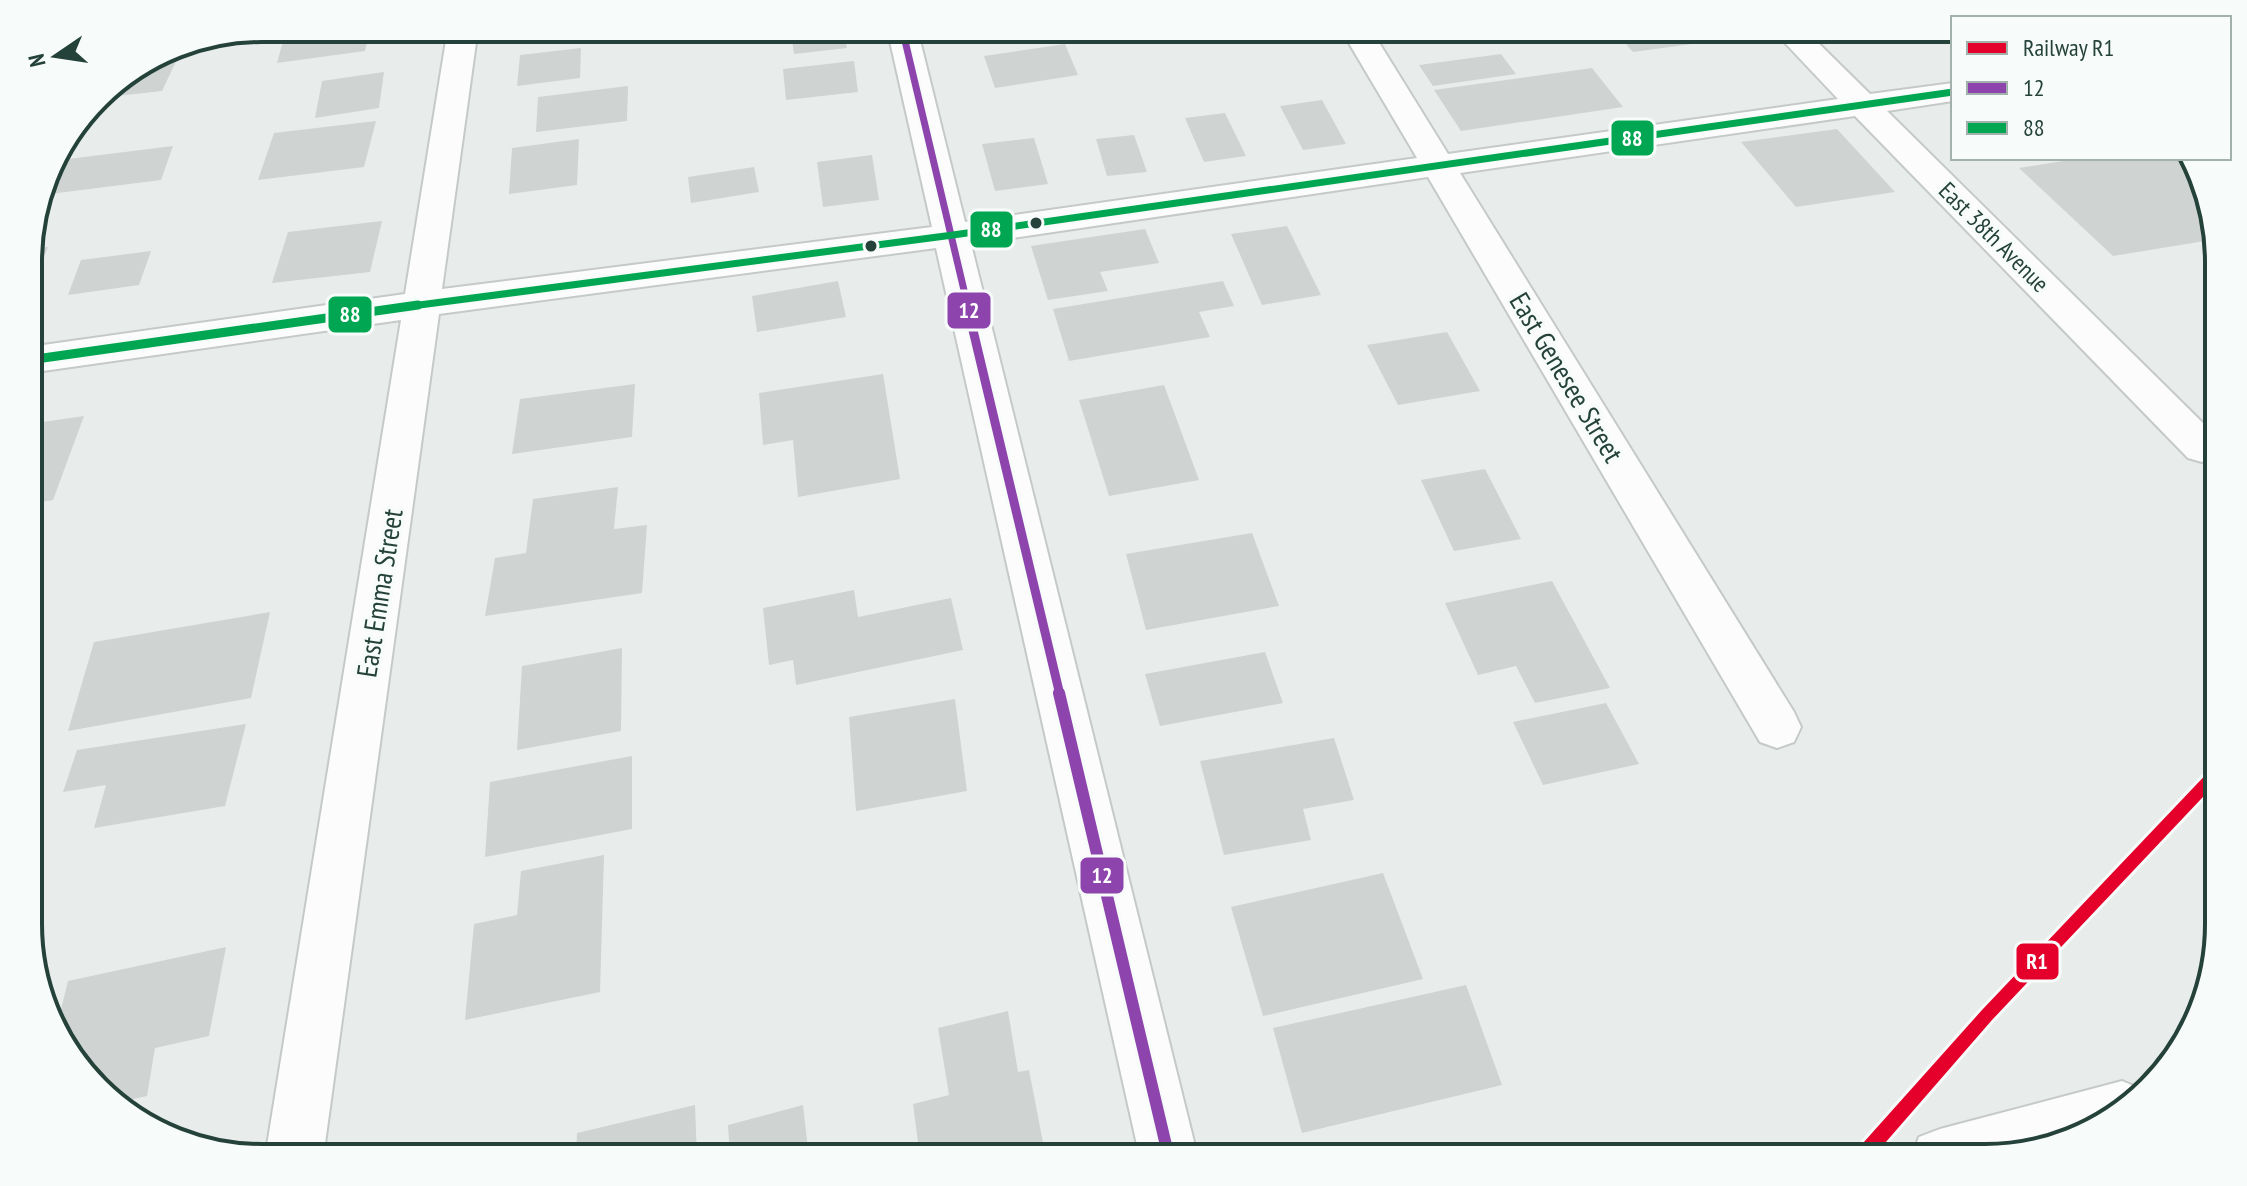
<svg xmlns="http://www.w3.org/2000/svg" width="2247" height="1186" viewBox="0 0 2247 1186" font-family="'PT Sans Narrow',sans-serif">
<rect width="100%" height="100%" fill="#e8edeb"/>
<g fill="#cfd4d2">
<path d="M288,28H323V30L286,34Z"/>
<path d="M774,28H843L847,48L794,54L792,40L767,43L765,29Z"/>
<path d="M975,28H1027V30L977,36Z"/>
<path d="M1612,28H1702L1714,41L1633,52Z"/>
<path d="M370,30L365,51L277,63L283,41Z"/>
<path d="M1065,44L1078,75L995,88L984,56Z"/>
<path d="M581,48L580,78L517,86L520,55Z"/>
<path d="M180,53L162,91L99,98L108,86L158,55Z"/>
<path d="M1501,54L1516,74L1433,86L1419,65Z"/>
<path d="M854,61L858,92L786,100L783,69Z"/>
<path d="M1592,68L1623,107L1461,131L1434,90Z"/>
<path d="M384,72L379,108L315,118L322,81Z"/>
<path d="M628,86L627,121L536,132L538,97Z"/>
<path d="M1322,100L1346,144L1303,150L1280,106Z"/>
<path d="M1225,113L1246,156L1204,162L1185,118Z"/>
<path d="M376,121L364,167L258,180L274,133Z"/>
<path d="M1837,129L1895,192L1796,207L1741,142Z"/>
<path d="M1134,135L1147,172L1107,176L1096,139Z"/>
<path d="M1034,138L1048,184L995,191L982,144Z"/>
<path d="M579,139L577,185L509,194L512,148Z"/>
<path d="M173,146L161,180L42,195L52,161Z"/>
<path d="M872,155L879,200L823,207L817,162Z"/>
<path d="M2081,158H2189L2217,239L2113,256L2019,168Z"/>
<path d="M754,167L759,192L691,203L688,177Z"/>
<path d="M382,221L370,272L272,283L288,232Z"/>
<path d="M1287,226L1321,295L1262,305L1231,234Z"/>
<path d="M1145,229L1159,263L1100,272L1108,291L1048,300L1031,246Z"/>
<path d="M48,247L29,292V249Z"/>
<path d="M151,251L139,285L68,295L81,260Z"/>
<path d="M838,281L846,317L757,332L752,296Z"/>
<path d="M1223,281L1234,306L1199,312L1210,337L1069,361L1053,309Z"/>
<path d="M1447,332L1480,391L1398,405L1367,345Z"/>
<path d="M883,374L900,479L798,497L793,440L763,445L759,393Z"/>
<path d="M635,384L632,437L512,454L520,399Z"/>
<path d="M1164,385L1199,480L1109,496L1079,400Z"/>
<path d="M84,416L53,500L29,504V424Z"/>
<path d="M1485,469L1521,539L1454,551L1421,480Z"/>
<path d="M618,487L614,529L647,525L642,593L485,616L495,558L526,553L533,499Z"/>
<path d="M1252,533L1279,606L1146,630L1126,554Z"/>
<path d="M1552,581L1610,688L1535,703L1516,666L1478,675L1445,603Z"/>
<path d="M854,590L858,617L951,598L963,650L796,685L793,660L769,665L763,608Z"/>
<path d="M270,612L251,698L68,731L94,642Z"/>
<path d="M622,648L621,731L517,750L522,666Z"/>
<path d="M1265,652L1283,703L1160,726L1145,674Z"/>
<path d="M955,699L967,791L856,811L849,717Z"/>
<path d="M1606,703L1639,764L1543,785L1513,722Z"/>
<path d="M246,724L225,806L94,828L106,785L63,792L77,750Z"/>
<path d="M1334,738L1354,800L1303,809L1311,840L1224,855L1200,761Z"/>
<path d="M632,756V829L485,857L490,782Z"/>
<path d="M604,855L600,992L465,1020L474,924L517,915L521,871Z"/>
<path d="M1383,873L1423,979L1263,1016L1231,907Z"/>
<path d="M226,947L209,1036L155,1048L147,1096L120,1102L76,1066L58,1022L68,981Z"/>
<path d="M1466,985L1502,1085L1302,1133L1273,1028Z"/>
<path d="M1008,1011L1018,1072L1029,1070L1046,1158H920L913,1104L949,1095L938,1028Z"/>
<path d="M695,1105L697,1158H576L577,1133Z"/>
<path d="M803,1105L809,1158H730L728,1125Z"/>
<path d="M530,1146V1158H483V1157Z"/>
</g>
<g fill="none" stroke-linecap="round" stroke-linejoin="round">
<g stroke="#c5cac8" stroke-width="4">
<g id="minor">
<path d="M448,28H478L442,289L932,227L887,28H917L965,222L1417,158L1340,28H1370L1448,154L1838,99L1771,28H1803L1870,94L1953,83V101L1887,111L2216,436L2218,455L2202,462L2188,458L1855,116L1460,173L1794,712L1801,727L1794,742L1777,748L1760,742L1428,177L971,244L1198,1158H1140L936,248L439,314L323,1158H265L401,320L29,373V347L405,294Z"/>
<path d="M2122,1081L2141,1089L2114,1119L1999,1158H1911L1919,1137L1940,1129Z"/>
</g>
</g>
<use href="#minor" fill="#fcfcfc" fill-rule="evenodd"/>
<g stroke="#f7fbf9" stroke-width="11">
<path id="bus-1-far2" d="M902,28L968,307"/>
</g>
<g stroke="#f7fbf9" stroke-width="15">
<path id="bus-1-far1" d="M967,305L1060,695"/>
</g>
<g stroke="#f7fbf9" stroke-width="18">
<path id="bus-1" d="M1059,693L1169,1158"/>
</g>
<g stroke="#f7fbf9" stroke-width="11">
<path id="bus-2-far1" d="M404,307L953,235L1953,92"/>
</g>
<g stroke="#f7fbf9" stroke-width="15">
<path id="bus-2" d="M29,360L418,305"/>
</g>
<use href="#bus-1-far2" stroke="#8e44ad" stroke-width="7"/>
<use href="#bus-1-far1" stroke="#8e44ad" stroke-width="9"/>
<use href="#bus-1" stroke="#8e44ad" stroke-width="12"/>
<use href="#bus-2-far1" stroke="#00a651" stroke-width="7"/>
<use href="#bus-2" stroke="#00a651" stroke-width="9"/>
<g stroke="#f7fbf9" stroke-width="6">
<path id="rail-1" d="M2219,764V780L1992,1020L1872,1158H1853L1855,1152L1982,1010L2214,766Z"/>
</g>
<use href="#rail-1" fill="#e4002b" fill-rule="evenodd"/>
</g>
<g fill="#24423a" stroke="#f7fbf9" stroke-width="3">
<circle cx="1036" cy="223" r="7"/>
<circle cx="871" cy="246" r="7"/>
</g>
<g text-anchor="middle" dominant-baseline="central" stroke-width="7" stroke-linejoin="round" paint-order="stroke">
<g font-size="24" fill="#24423a" stroke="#f7fbf9">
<text transform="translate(1994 237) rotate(45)">East 38th Avenue</text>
</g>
<g font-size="28" fill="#24423a" stroke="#f7fbf9">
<text transform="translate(1567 377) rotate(59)">East Genesee Street</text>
<text transform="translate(379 593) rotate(-81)">East Emma Street</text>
</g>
</g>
<path d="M0 0H2247V1186H0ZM262 42H1985A220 220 0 0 1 2205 262V924A220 220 0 0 1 1985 1144H262A220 220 0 0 1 42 924V262A220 220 0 0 1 262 42Z" fill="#f7fbf9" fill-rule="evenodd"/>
<path fill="none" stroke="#24423a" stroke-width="4" d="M262 42H1985A220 220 0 0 1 2205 262V924A220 220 0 0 1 1985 1144H262A220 220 0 0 1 42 924V262A220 220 0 0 1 262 42Z"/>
<g stroke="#f7fbf9" stroke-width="3">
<rect x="1610" y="119" width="45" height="38" rx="8" fill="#00a651"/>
<rect x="969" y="210" width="45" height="39" rx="8" fill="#00a651"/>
<rect x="946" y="291" width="46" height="39" rx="8" fill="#8e44ad"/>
<rect x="327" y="295" width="46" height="39" rx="8" fill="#00a651"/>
<rect x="1079" y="856" width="46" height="39" rx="8" fill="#8e44ad"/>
<rect x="2015" y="942" width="45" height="39" rx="8" fill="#e4002b"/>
</g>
<g font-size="22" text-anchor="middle" font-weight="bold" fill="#fff">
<text x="1632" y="146">88</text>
<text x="991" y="237">88</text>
<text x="969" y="318">12</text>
<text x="350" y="322">88</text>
<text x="1102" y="883">12</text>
<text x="2037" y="969">R1</text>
</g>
<rect x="1951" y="16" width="280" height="144" fill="#f7fbf9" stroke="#a3b1ad" stroke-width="2"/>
<rect x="1967" y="42" width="40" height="12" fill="#e4002b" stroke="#a3b1ad" stroke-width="2"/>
<text x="2023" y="56" font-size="24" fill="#24423a">Railway R1</text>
<rect x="1967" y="82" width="40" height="12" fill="#8e44ad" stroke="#a3b1ad" stroke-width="2"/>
<text x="2023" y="96" font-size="24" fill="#24423a">12</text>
<rect x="1967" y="122" width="40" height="12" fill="#00a651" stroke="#a3b1ad" stroke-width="2"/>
<text x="2023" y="136" font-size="24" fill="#24423a">88</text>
<g transform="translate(56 56) rotate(257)" stroke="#f7fbf9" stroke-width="6" paint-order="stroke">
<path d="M0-6L14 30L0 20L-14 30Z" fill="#24423a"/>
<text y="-12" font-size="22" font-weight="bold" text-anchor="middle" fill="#24423a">N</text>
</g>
</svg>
